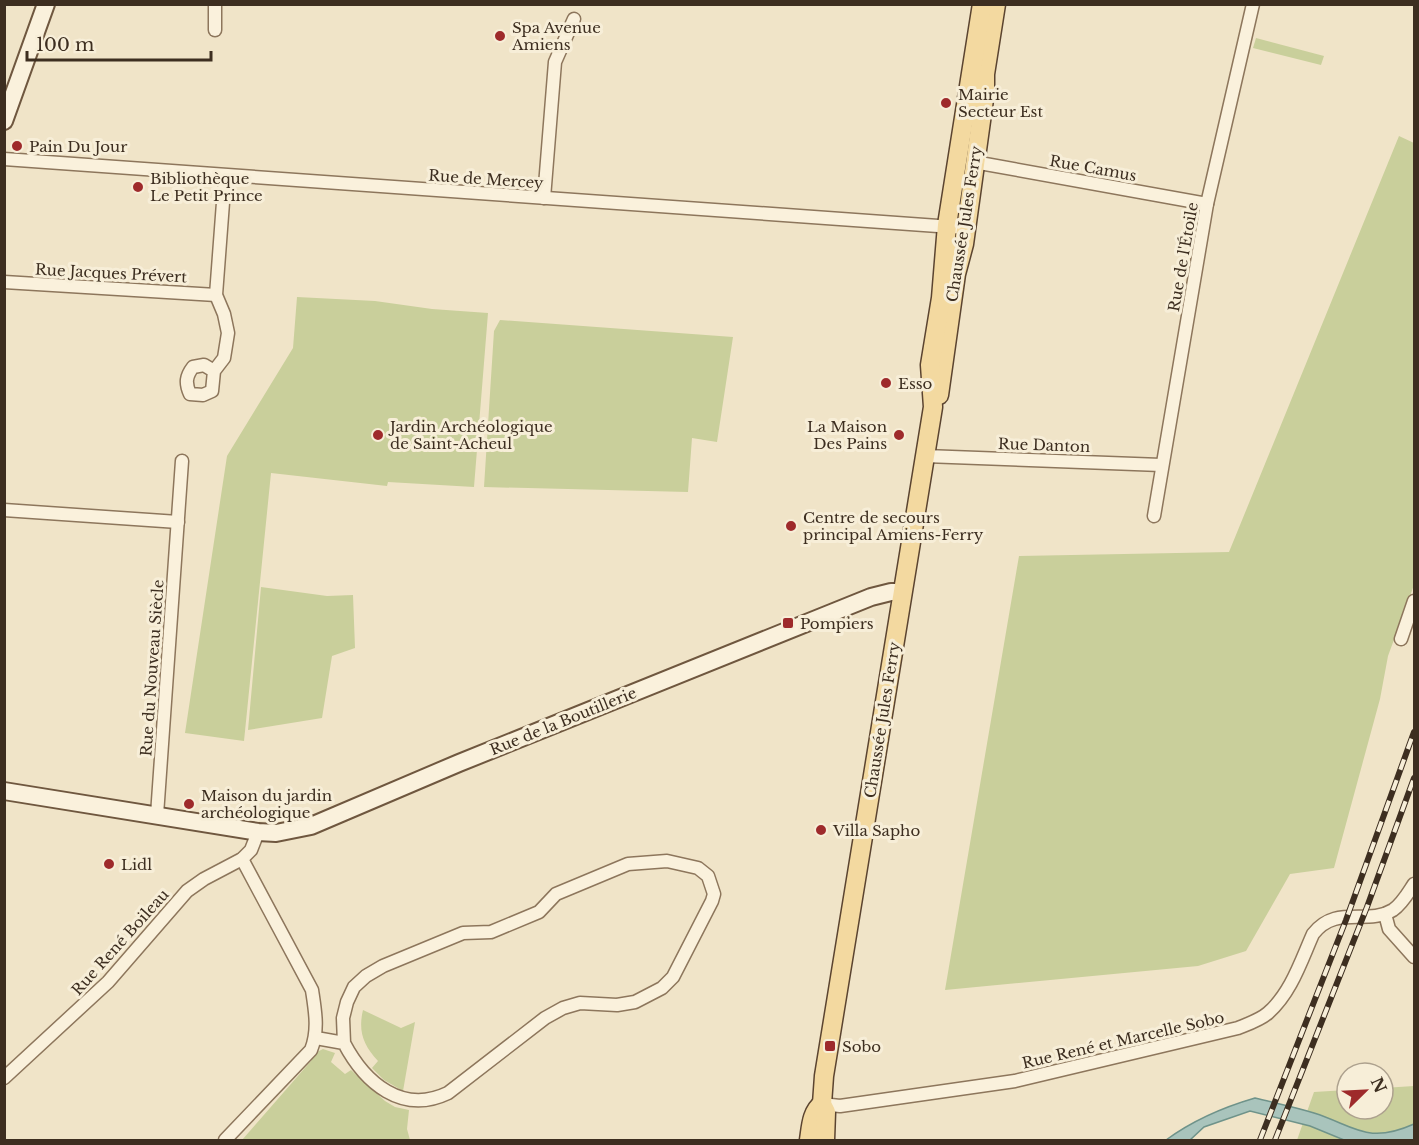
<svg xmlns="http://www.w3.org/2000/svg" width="1419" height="1145" viewBox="0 0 1419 1145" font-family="'Libre Baskerville',serif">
<rect width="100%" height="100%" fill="#f0e4c8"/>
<g fill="#c9cf9b">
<path d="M1256,38L1324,56L1321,65L1253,48Z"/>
<path d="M1399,136L1414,143V585L1388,656L1380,699L1334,868L1290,874L1246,951L1198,966L945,990L1019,556L1229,552Z"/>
<path d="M297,297L375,301L432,309L488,313L474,487L388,482L387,486L271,473L244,741L185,733L227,456L293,348Z"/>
<path d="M500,320L733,337L717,442L692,438L688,492L484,487L494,331Z"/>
<path d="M261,587L327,596L353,595L355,648L332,656L322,718L248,730Z"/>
<path d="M363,1010L401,1028L415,1022L403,1091L384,1080L372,1068L378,1061C363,1045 358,1031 363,1010Z"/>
<path d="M323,1049L335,1053L331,1062L345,1074L351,1070L385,1101L395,1107L409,1110L407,1129L410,1140H242L311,1061L315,1053Z"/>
<path d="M1414,1086V1140H1297L1314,1092L1347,1090V1109H1383V1088Z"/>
</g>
<path fill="#a9c4bc" stroke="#6f938a" stroke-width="1.5" d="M1255,1098C1275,1103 1295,1107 1314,1113C1355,1126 1367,1145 1414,1124V1140H1344L1310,1126L1250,1111L1204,1127L1190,1140H1166C1192,1121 1224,1107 1255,1098Z"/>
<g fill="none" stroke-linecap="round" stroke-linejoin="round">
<g stroke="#8d765c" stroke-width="15">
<g id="street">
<path d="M215,4V30"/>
<path d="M4,159L966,228"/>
<path d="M974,162L1207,204"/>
<path d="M544,198L555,62L574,19"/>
<path d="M4,282L216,295"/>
<path d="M214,371L204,365L193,367C186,376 185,383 190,394L203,395L212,391L214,371L224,358L228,333L224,314L216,295L225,176"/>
<path d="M925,456L1161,465"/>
<path d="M4,510L178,522"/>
<path d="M1154,516L1207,204L1253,4"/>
<path d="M1401,639L1414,601"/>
<path d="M157,815L182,461"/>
<path d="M1385,914L1389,929L1414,957"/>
<path d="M316,1038L344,1043C365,1083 402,1115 448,1093L545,1018L563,1008L580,1003L617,1005L635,1002L662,988L673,977L712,901L714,894L708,876L698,868L667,861L628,864L556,894L539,912L491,932L463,933L383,966L366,976L354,987L347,1002L343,1018L344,1043"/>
<path d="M4,1078L108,982L187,891L204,879L242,859L251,850L258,832"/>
<path d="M822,1104L840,1106L1015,1081L1238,1028C1248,1024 1260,1020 1268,1013C1291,993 1301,961 1313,934C1336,904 1367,926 1393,910C1402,904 1408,893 1414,884"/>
<path d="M225,1140L311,1050C319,1030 315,1010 312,990L242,859"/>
</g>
</g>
<g stroke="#6f573f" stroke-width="20">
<g id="secondary">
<path d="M4,121L46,4"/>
<path d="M4,791L258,832L276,833L311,826L459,763L871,597L891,592H903"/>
</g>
</g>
<g stroke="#5b4430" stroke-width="21">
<g id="primary">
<path d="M939,395L956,274L964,244L985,92V74L996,4"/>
<path d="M809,1140C811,1128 811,1112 822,1104"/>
<path d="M825,1140L826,1112L822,1104L824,1076L933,407L930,365L941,298L947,225L982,4"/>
</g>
</g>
<use href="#street" stroke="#faf1dc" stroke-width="12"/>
<use href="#secondary" stroke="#faf1dc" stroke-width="16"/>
<use href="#primary" stroke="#f3d9a0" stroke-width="18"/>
<g stroke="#3d2e20" stroke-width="6">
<g id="rail">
<path d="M1260,1140L1346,920L1414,732"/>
<path d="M1275,1140L1367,907L1414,778"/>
</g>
</g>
<use href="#rail" stroke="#f7eed8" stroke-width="4" stroke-dasharray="11" stroke-linecap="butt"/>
</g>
<g fill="#9e2a2b" stroke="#f7eed8" stroke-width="2">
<circle cx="500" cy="36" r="6"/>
<circle cx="946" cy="103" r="6"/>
<circle cx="17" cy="146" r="6"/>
<circle cx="138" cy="187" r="6"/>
<circle cx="886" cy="383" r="6"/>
<circle cx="378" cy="435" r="6"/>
<circle cx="899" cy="435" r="6"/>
<circle cx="791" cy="526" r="6"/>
<rect x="782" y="617" width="12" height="12" rx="3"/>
<circle cx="189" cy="804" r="6"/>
<circle cx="821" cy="830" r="6"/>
<circle cx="109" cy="864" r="6"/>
<rect x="824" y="1040" width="12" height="12" rx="3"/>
</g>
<g text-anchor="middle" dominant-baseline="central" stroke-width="6" stroke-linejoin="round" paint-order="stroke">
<g font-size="15" fill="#3d2e20" stroke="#f7eed8" text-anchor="start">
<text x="512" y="27">Spa Avenue<tspan x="512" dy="17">Amiens</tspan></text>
<text x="958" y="94">Mairie<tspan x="958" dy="17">Secteur Est</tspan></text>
<text x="29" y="146">Pain Du Jour</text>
<text x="150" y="178">Bibliothèque<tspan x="150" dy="17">Le Petit Prince</tspan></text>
<text x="898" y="383">Esso</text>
<text x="390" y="426">Jardin Archéologique<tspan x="390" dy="17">de Saint-Acheul</tspan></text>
<text x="887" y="426" text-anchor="end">La Maison<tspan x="887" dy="17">Des Pains</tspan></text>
<text x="803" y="517">Centre de secours<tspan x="803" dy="17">principal Amiens-Ferry</tspan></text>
<text x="800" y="623">Pompiers</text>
<text x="201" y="795">Maison du jardin<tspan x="201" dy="17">archéologique</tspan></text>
<text x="833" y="830">Villa Sapho</text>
<text x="121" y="864">Lidl</text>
<text x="842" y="1046">Sobo</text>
</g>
<g font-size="15" fill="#3d2e20" stroke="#f7eed8">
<text transform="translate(1093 168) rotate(10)">Rue Camus</text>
<text transform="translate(486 179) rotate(4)">Rue de Mercey</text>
<text transform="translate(964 224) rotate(-81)">Chaussée Jules Ferry</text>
<text transform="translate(1183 257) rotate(-80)">Rue de l'Étoile</text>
<text transform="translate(111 273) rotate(3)">Rue Jacques Prévert</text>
<text transform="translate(1044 445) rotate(2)">Rue Danton</text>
<text transform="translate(152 668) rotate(-86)">Rue du Nouveau Siècle</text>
<text transform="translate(882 720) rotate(-81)">Chaussée Jules Ferry</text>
<text transform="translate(563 721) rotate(-22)">Rue de la Boutillerie</text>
<text transform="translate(120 942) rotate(-48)">Rue René Boileau</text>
<text transform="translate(1123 1040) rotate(-13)">Rue René et Marcelle Sobo</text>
</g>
</g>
<rect width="1419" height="1145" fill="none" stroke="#3d2e20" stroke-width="12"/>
<g transform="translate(1365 1091) rotate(66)"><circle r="28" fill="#f7eed8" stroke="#ada18e" stroke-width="1.5"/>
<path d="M0-4.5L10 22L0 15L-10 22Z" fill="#9e2a2b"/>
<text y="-9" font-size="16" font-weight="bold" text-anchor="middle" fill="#3d2e20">N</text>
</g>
<path d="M27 51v9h184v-9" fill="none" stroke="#3d2e20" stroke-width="3"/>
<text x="36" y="51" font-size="18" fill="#3d2e20" stroke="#f7eed8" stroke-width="4.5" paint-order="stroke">100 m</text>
</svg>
